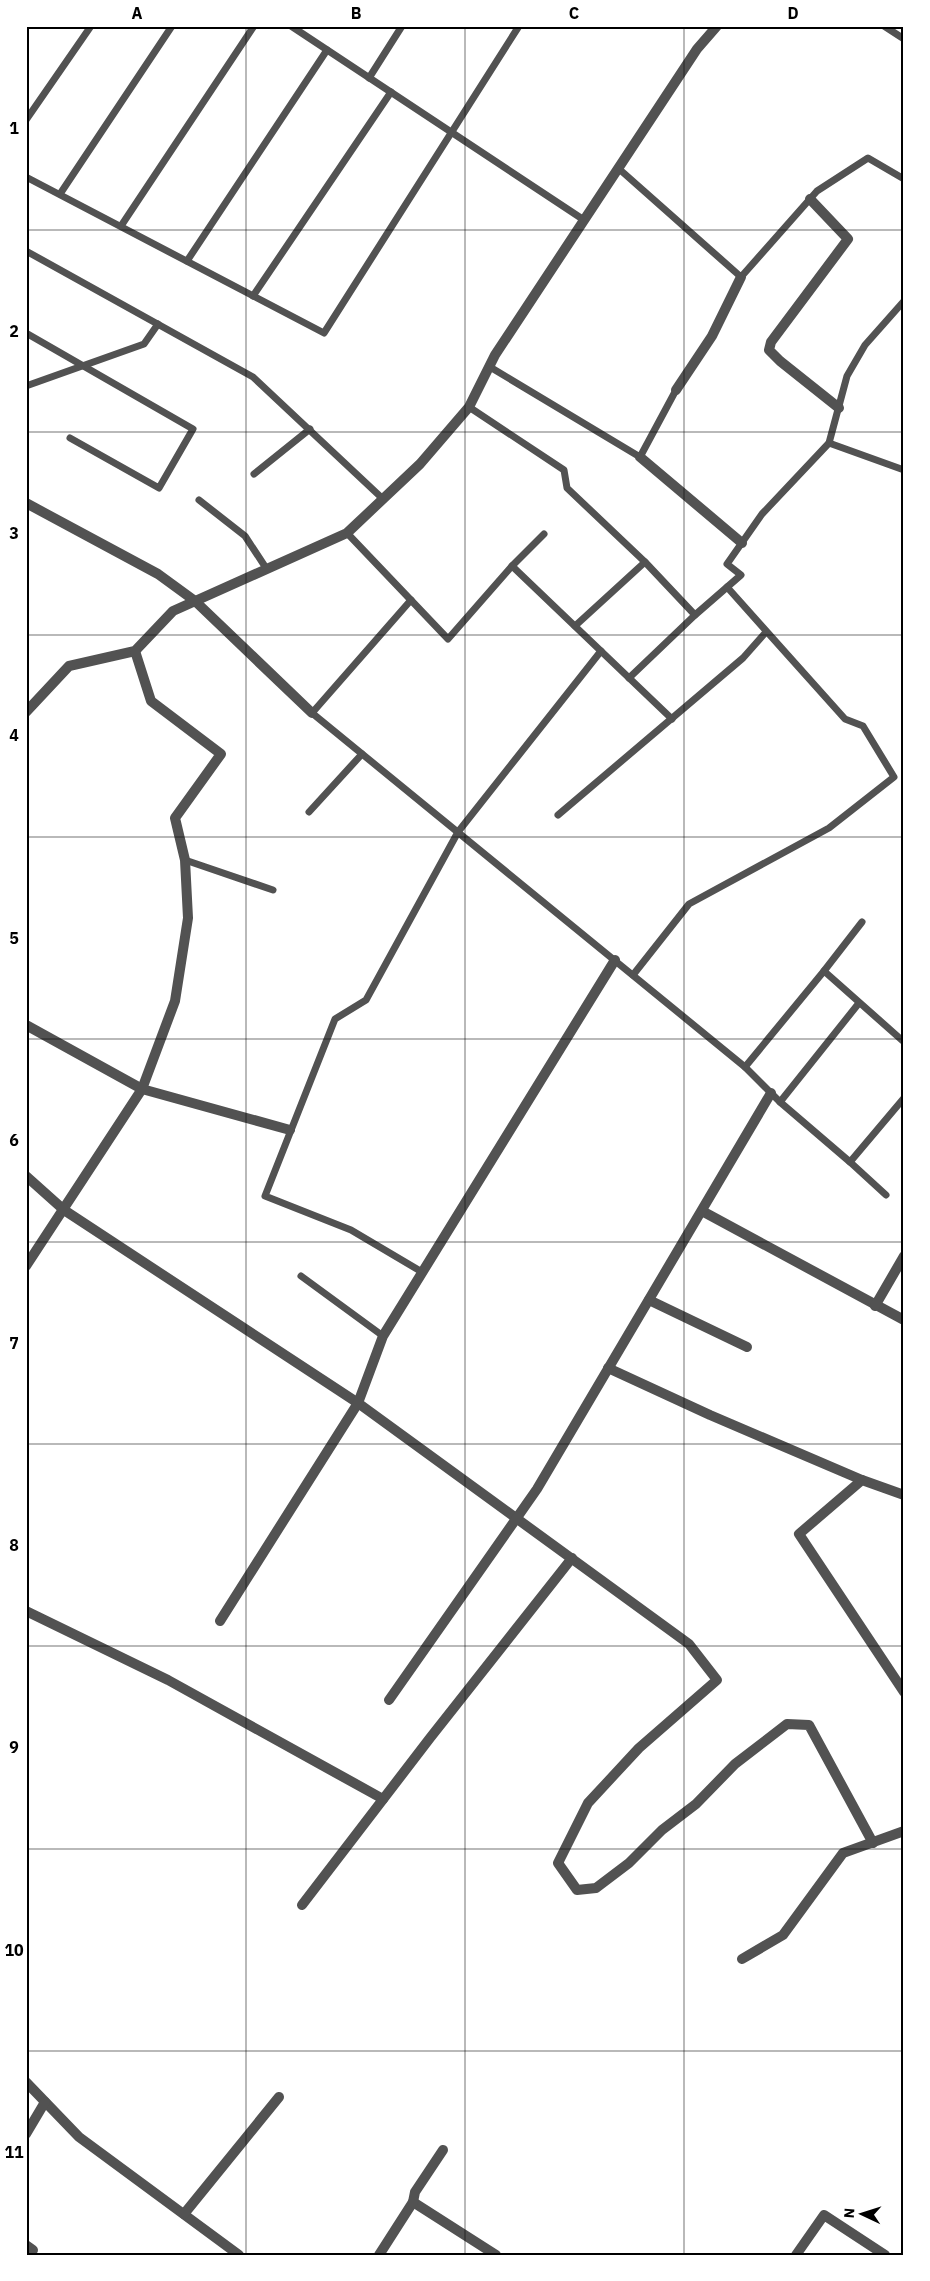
<svg xmlns="http://www.w3.org/2000/svg" width="930" height="2281" viewBox="0 0 930 2281" font-family="'IBM Plex Sans',sans-serif">
<rect width="100%" height="100%" fill="#fff"/>
<g fill="none" stroke-linecap="round" stroke-linejoin="round">
<g stroke="#525252" stroke-width="7">
<path d="M291,26L584,220"/>
<path d="M884,26L904,39"/>
<path d="M369,78L402,26"/>
<path d="M26,120L91,26"/>
<path d="M618,168L741,277L817,191L868,158L904,179"/>
<path d="M26,177L324,333L519,26"/>
<path d="M60,194L172,26"/>
<path d="M121,226L254,26"/>
<path d="M26,251L253,377L383,499"/>
<path d="M187,261L327,50"/>
<path d="M253,296L391,92"/>
<path d="M26,333L193,429L159,488L70,438"/>
<path d="M490,367L640,457L676,390"/>
<path d="M26,386L144,344L158,324"/>
<path d="M469,407L564,470L567,488L645,562L695,615"/>
<path d="M829,443L904,470"/>
<path d="M254,474L310,429"/>
<path d="M199,500L245,536L266,568"/>
<path d="M347,533L448,639L512,566L544,534"/>
<path d="M512,566L672,719"/>
<path d="M411,600L312,713L745,1067L780,1102L850,1162L904,1098"/>
<path d="M575,626L645,562"/>
<path d="M629,678L695,615L741,575L727,564L762,514L829,443L847,376L865,345L904,301"/>
<path d="M309,812L362,754"/>
<path d="M558,815L743,658L766,632"/>
<path d="M185,860L273,890"/>
<path d="M824,971L862,922"/>
<path d="M633,975L689,904L829,828L894,777L863,726L845,719L727,587"/>
<path d="M745,1067L824,971L904,1042"/>
<path d="M780,1102L859,1003"/>
<path d="M850,1162L886,1195"/>
<path d="M422,1272L351,1230L265,1196L335,1019L366,1000L458,832L601,651"/>
<path d="M301,1276L383,1336"/>
</g>
<g stroke="#525252" stroke-width="10">
<path d="M810,199L848,239L771,342L769,350L780,361L839,408"/>
<path d="M676,390L712,336L741,277"/>
<path d="M640,457L742,543"/>
<path d="M26,503L158,574L195,601L312,713"/>
<path d="M26,712L69,666L135,651L173,611L347,533L420,464L469,407L495,355L697,49L717,26"/>
<path d="M26,1025L142,1089L290,1130"/>
<path d="M26,1176L64,1210L358,1403L689,1644L717,1680L639,1748L588,1803L558,1863L577,1890L596,1888L629,1863L662,1830L696,1804L735,1764L787,1724L809,1725L873,1843"/>
<path d="M702,1211L904,1320"/>
<path d="M26,1266L142,1089L175,1001L188,918L185,860L175,818L221,754L151,701L135,651"/>
<path d="M649,1300L747,1347"/>
<path d="M875,1306L904,1256"/>
<path d="M608,1368L710,1415L862,1480"/>
<path d="M904,1495L862,1480L799,1534L904,1692"/>
<path d="M26,1611L168,1680L383,1799"/>
<path d="M220,1621L358,1403L383,1336L615,960"/>
<path d="M389,1700L537,1489L771,1093"/>
<path d="M302,1905L430,1738L572,1558"/>
<path d="M742,1959L783,1935L843,1853L904,1831"/>
<path d="M26,2082L79,2137L239,2255"/>
<path d="M26,2134L45,2102"/>
<path d="M413,2202L496,2255"/>
<path d="M184,2214L279,2097"/>
<path d="M26,2245L33,2250"/>
<path d="M379,2255L413,2202L415,2192L443,2150"/>
<path d="M796,2255L824,2215L885,2255"/>
</g>
</g>
<path fill="none" stroke="#000" stroke-width="1" stroke-opacity="0.55" d="M246,26V2255M465,26V2255M684,26V2255M26,230H904M26,432H904M26,635H904M26,837H904M26,1039H904M26,1242H904M26,1444H904M26,1646H904M26,1849H904M26,2051H904"/>
<rect width="930" height="2281" fill="none" stroke="#ffffff" stroke-width="55"/>
<g transform="translate(862 2214) rotate(274)" stroke="#ffffff" stroke-width="4" paint-order="stroke">
<path d="M0-4L9 19L0 12L-9 19Z" fill="#000000"/>
<text y="-8" font-size="14" font-weight="bold" text-anchor="middle" fill="#000000">N</text>
</g>
<rect x="28" y="28" width="874" height="2226" fill="none" stroke="#000" stroke-width="2"/>
<g font-size="16" text-anchor="middle" font-weight="bold" fill="#000">
<text x="137" y="19">A</text>
<text x="356" y="19">B</text>
<text x="574" y="19">C</text>
<text x="793" y="19">D</text>
<text x="14" y="134">1</text>
<text x="14" y="337">2</text>
<text x="14" y="539">3</text>
<text x="14" y="741">4</text>
<text x="14" y="944">5</text>
<text x="14" y="1146">6</text>
<text x="14" y="1349">7</text>
<text x="14" y="1551">8</text>
<text x="14" y="1753">9</text>
<text x="14" y="1956">10</text>
<text x="14" y="2158">11</text>
</g>
</svg>
